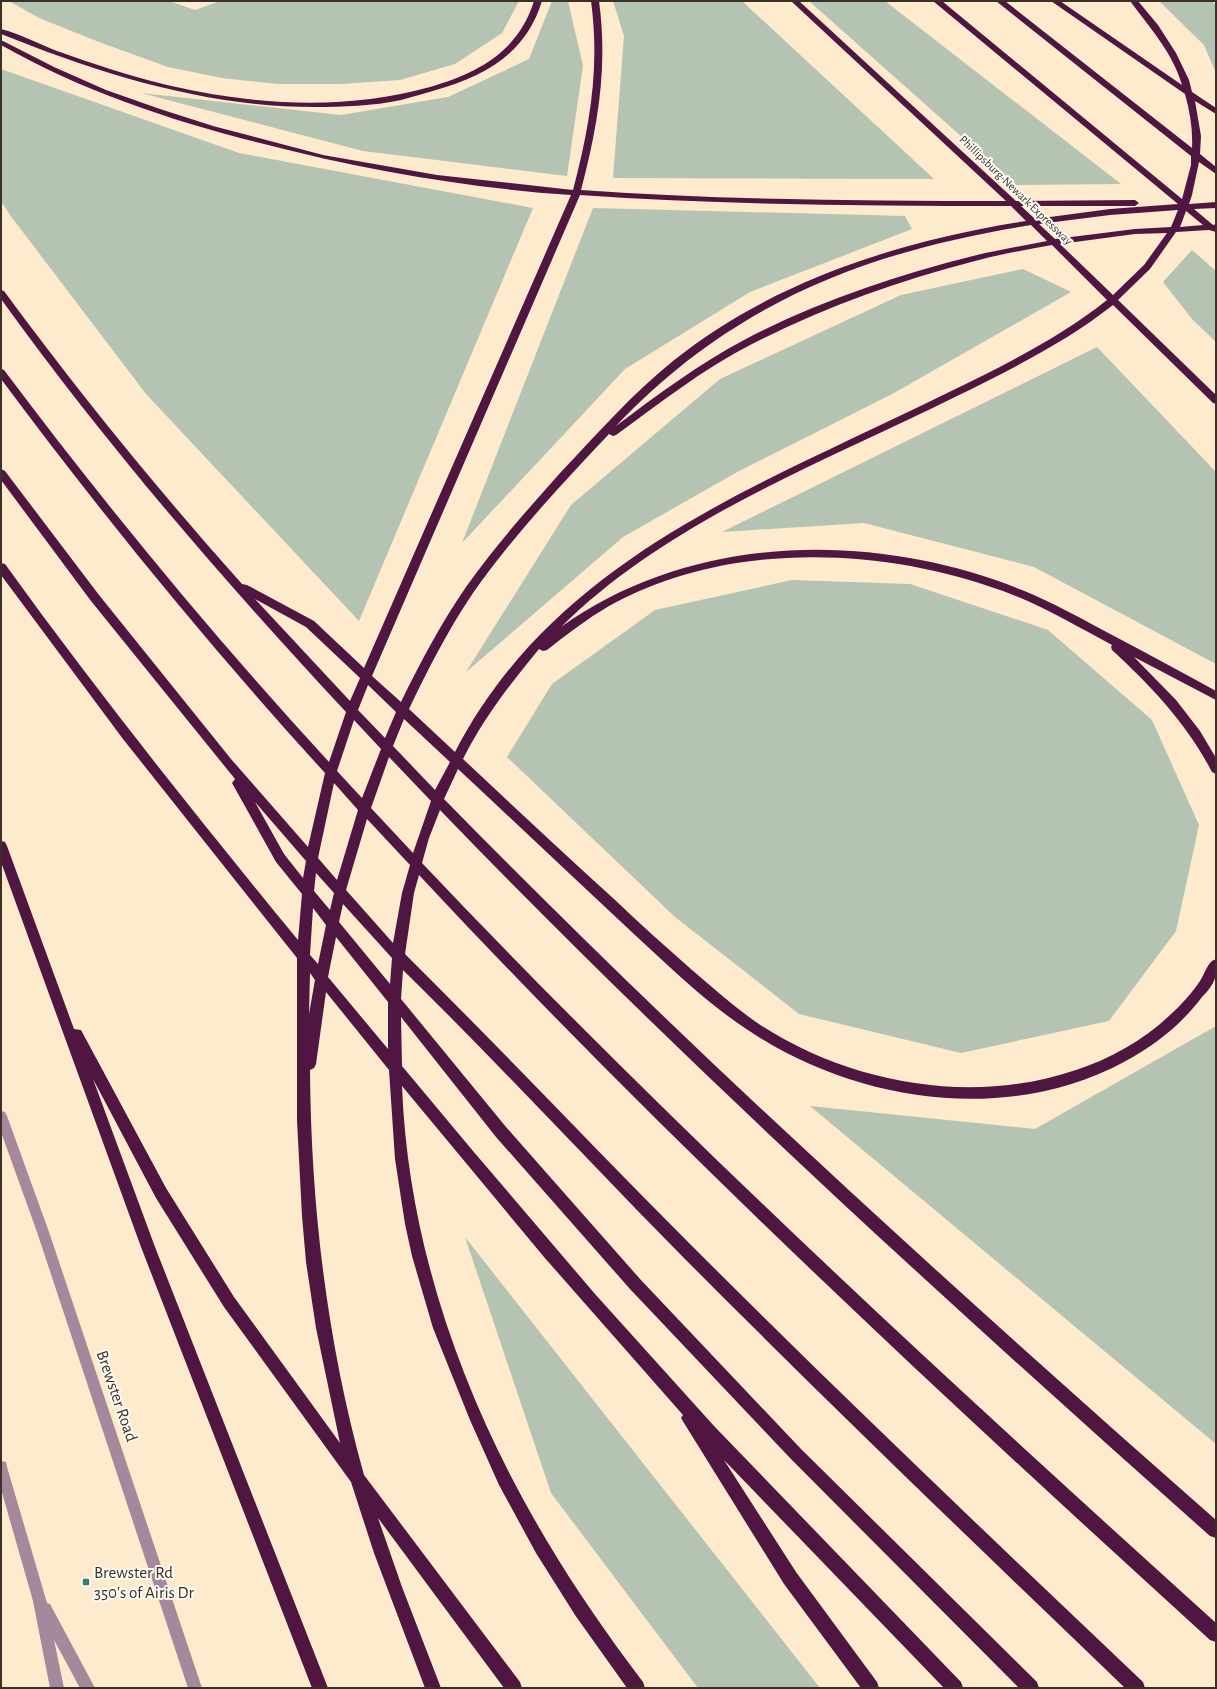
<svg xmlns="http://www.w3.org/2000/svg" width="1217" height="1689" viewBox="0 0 1217 1689" font-family="'Alegreya Sans',sans-serif">
<rect width="100%" height="100%" fill="#feeacc"/>
<g fill="#b4c3b2">
<path d="M9,1H169L195,10L220,1H519L502,33L455,64L400,80L341,84H278L222,78L168,67L99,42L39,18Z"/>
<path d="M552,1H568L583,66L567,176L363,151L141,93L341,115L448,97L529,59Z"/>
<path d="M613,1H742L934,179L613,178L624,36Z"/>
<path d="M809,1H885L1121,184L1016,185Z"/>
<path d="M1159,1H1212L1216,5V73L1204,45Z"/>
<path d="M1,69L239,153L533,208L359,621L146,394L10,215L1,201Z"/>
<path d="M593,208L905,216L912,229L750,292L625,369L462,543Z"/>
<path d="M1192,250L1216,271V342L1192,319L1163,282Z"/>
<path d="M1023,269L1071,292L894,393L739,471L623,537L466,672L571,505L720,379L901,295Z"/>
<path d="M1097,347L1216,472V664L1034,567L864,523L722,532Z"/>
<path d="M792,580L910,584L1048,630L1152,720L1199,825L1176,931L1109,1021L961,1053L799,1014L675,917L507,757L552,684L655,610Z"/>
<path d="M1216,1026V1444L810,1106L1035,1129Z"/>
<path d="M465,1237L820,1688H698L551,1493Z"/>
</g>
<g fill="none" stroke-linecap="round" stroke-linejoin="round">
<g fill="#a5889b" fill-rule="evenodd">
<path d="M1,1111L5,1112L7,1116L49,1232L202,1688H188L37,1232L1,1132Z"/>
<path d="M1,1461L6,1462L7,1467L47,1603L50,1604L95,1688H80L54,1640L64,1688H50L33,1601L1,1489Z"/>
</g>
<g fill="#4e1641" fill-rule="evenodd">
<path d="M534,1H542C526,53 486,76 436,90C425,93 413,97 401,100C373,106 343,107 314,107C205,107 101,74 1,34V29C20,34 39,44 57,51C93,64 130,76 167,85C253,105 344,111 430,87C478,73 518,52 534,1Z"/>
<path d="M591,1H599C608,67 598,126 581,190C723,200 864,201 1006,201L791,1H799L1016,201L1135,200L1139,203L1135,206H1021L1035,219L1110,209L1178,204L933,1H942L1182,199L1191,165V156L996,1H1005L1192,148C1193,130 1190,112 1185,94L1051,1H1060L1182,85C1173,53 1150,28 1130,1H1138L1158,25L1176,53L1189,80L1192,92L1216,108V114L1195,101L1201,136L1200,154L1216,167V174L1199,162L1192,195L1189,204L1216,202V208L1194,209L1213,225L1216,224V232L1209,230L1176,232L1150,269L1118,300L1216,395V404L1213,403L1113,305C1066,342 1010,370 957,396C822,463 669,520 561,627C694,532 875,531 1022,590C1054,603 1084,620 1114,636C1148,654 1182,672 1216,691V700L1134,657L1176,700L1200,731L1216,758V774L1212,772C1187,724 1152,687 1112,650L1111,647L1112,645C1076,626 1041,605 1003,591C880,546 726,541 609,606C587,619 567,634 547,650L543,651L539,649C510,684 483,719 463,759C513,806 563,853 614,899C639,923 666,947 692,970C713,988 733,1006 756,1022C847,1083 971,1106 1076,1070C1110,1059 1144,1040 1170,1015C1181,1005 1192,993 1200,981C1204,975 1207,965 1212,961C1213,960 1215,960 1216,959C1216,965 1217,973 1215,978C1213,985 1207,992 1202,997C1181,1025 1154,1046 1124,1062C1008,1124 861,1103 754,1034C711,1007 673,970 635,935C576,880 517,824 458,769L444,799C690,1051 952,1287 1216,1520V1538L1210,1536C946,1301 685,1064 440,810L429,838L422,863C674,1129 944,1377 1216,1623V1642L1210,1640C939,1393 669,1143 419,875L414,893L405,954C501,1049 594,1148 690,1244C838,1392 990,1537 1143,1682L1145,1688H1125C976,1545 827,1402 682,1256C588,1161 498,1063 403,970L401,999L506,1127L640,1279L801,1449L1037,1682L1039,1688H1019L791,1459L630,1289L496,1137L401,1017L402,1066L473,1151L595,1294L714,1426L961,1682L963,1688H944L724,1460L796,1572L877,1682L879,1688H861L784,1584L684,1423L681,1418L683,1415L544,1257L402,1086C408,1247 465,1404 547,1541C576,1590 609,1637 643,1682L645,1688H627L575,1615L536,1553L499,1485L470,1420L433,1328L412,1256L405,1224L395,1159L389,1070L326,992L316,1064L314,1068L310,1070C311,1207 327,1342 364,1475L520,1682L522,1688H504L378,1518L402,1587L441,1688H425L374,1553L351,1482L224,1307L156,1198L93,1079L155,1247L328,1688H312L141,1247L1,862V841L5,842L7,846L74,1029L81,1030L166,1188L234,1297L340,1443L316,1328L306,1262L302,1216L297,1120V958L123,739L1,575V563L5,564C98,693 197,817 298,940L302,894L276,862L232,783L235,779L91,601L1,480V469L5,471L99,595L231,759L308,847L325,773C210,647 103,516 1,379V369L4,370C106,506 214,637 329,762L346,712C223,580 107,446 1,299V290L4,291C79,393 158,490 242,584L247,585L314,621L364,668L571,195C468,188 364,170 264,144C172,121 84,92 1,45V40L54,67L106,90L160,109L213,126L323,155L437,175L573,190C590,126 600,67 591,1ZM580,195C724,205 867,206 1011,206L1026,221C900,241 774,280 673,361C632,394 597,434 561,472C528,509 495,546 466,587C441,623 420,663 401,702L372,676ZM1178,210L1171,227L1135,229L1055,239L1039,224L1110,215ZM1186,211L1203,225L1180,227ZM1031,225L1047,241C1022,246 997,250 973,256C894,276 816,302 744,340C699,364 657,395 616,426C732,303 867,251 1031,225ZM1167,233L1144,265L1113,295L1060,244L1135,234ZM1052,245L1107,300C1058,339 999,368 943,395C759,486 555,558 455,752L409,709C428,669 448,630 473,593C513,536 561,485 609,434L613,436L616,435C660,403 703,369 752,344C823,308 897,281 975,261C1000,254 1026,250 1052,245ZM255,599L306,627L360,678L350,701ZM368,685L396,712L385,738L358,710ZM404,719L450,762L435,790L393,746ZM354,720L381,749L362,798L337,771ZM389,757L431,801L413,853L371,808ZM334,783L358,810L337,880L318,858ZM255,802L306,861L303,878L284,854ZM367,819L410,865L402,893L393,943L346,890ZM316,873L334,893L330,910L314,891ZM343,904L392,958L390,984L339,922ZM313,908L326,925L318,964L310,955ZM336,937L388,1002V1049L328,977ZM310,973L315,980L309,1014Z"/>
</g>
</g>
<rect fill="#387e76" stroke="#fefaf4" stroke-width="1.5" x="82" y="1578" width="8" height="8" rx="2"/>
<g text-anchor="middle" dominant-baseline="central" stroke-width="4" stroke-linejoin="round" paint-order="stroke">
<g font-size="12" fill="#393126" stroke="#fefaf4">
<text transform="translate(1016 190) rotate(44)">Phillipsburg-Newark Expressway</text>
</g>
<g font-size="17" fill="#393126" stroke="#fefaf4">
<text transform="translate(117 1396) rotate(71)">Brewster Road</text>
</g>
<g font-size="17" fill="#393126" stroke="#fefaf4" text-anchor="start">
<text x="94" y="1572">Brewster Rd<tspan x="94" dy="20">350's of Airis Dr</tspan></text>
</g>
</g>
<rect width="1217" height="1689" fill="none" stroke="#393126" stroke-width="4"/>
</svg>
